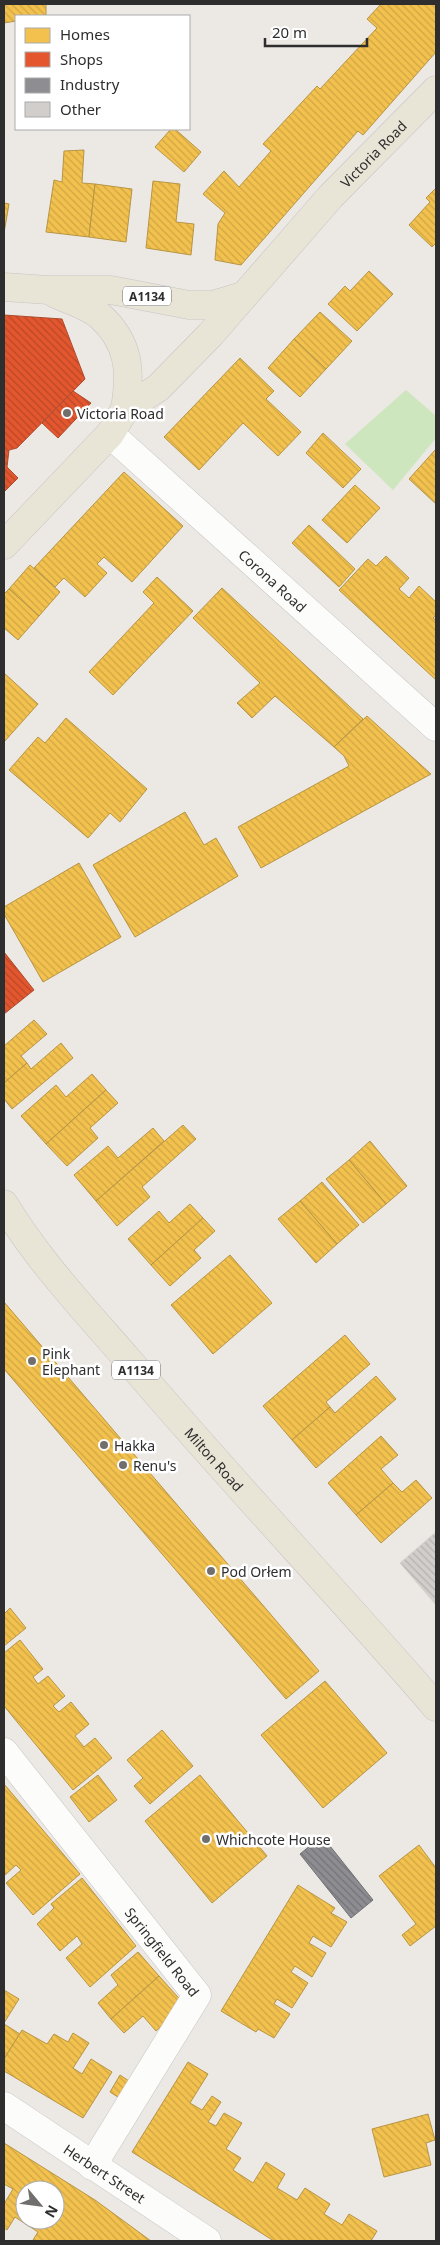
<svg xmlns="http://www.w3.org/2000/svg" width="440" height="2245" viewBox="0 0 440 2245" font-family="'Noto Sans',sans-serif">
<defs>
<pattern id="homes-back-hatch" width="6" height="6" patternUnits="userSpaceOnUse" patternTransform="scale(1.25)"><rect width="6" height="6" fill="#f2c14e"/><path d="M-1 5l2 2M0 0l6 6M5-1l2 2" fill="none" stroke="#d0a644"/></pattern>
<pattern id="shops-back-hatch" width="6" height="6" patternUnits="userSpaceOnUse" patternTransform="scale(1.25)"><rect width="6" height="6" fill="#e4572e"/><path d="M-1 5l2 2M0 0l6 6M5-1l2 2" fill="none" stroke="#b94828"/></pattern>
<pattern id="industry-back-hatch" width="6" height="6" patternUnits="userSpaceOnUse" patternTransform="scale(1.25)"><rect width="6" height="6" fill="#8d8d92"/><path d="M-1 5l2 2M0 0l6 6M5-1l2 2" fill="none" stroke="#747478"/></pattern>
<pattern id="building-back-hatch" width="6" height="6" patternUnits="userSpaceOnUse" patternTransform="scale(1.25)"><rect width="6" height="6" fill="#d1cecb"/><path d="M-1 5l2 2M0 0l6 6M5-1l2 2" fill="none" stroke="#b4b1af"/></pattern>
</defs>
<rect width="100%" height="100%" fill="#ece8e4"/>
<path fill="#cee6be" d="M406,390L436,416V438L393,490L345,444Z"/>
<g fill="url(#homes-back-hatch)" stroke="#b79544" fill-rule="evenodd">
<path d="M4,4H46V16H16V21L4,23Z"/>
<path d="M381,4H436V52L363,135L358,131L241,265L215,260L218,224L225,213L203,194L224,171L239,187L271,151L263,144L317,86L320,89L377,28L367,19Z"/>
<path d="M171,129H175L201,152L184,172L155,147Z"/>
<path d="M84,150L82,183L95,184L89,237L46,232L54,180L62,182L64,151Z"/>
<path d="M153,181L180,184L176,222L194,224L191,255L146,248Z"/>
<path d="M95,184L132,189L126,242L89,237Z"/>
<path d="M436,188V243L432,247L409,225L430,202L426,198Z"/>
<path d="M4,203L9,204L4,233Z"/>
<path d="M369,271L393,294L357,331L328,304L345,286L350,291Z"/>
<path d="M320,312L352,341L326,369L294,339Z"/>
<path d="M294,339L326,369L300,397L268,368Z"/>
<path d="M240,358L274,391L266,399L301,432L278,456L243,423L199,470L164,437Z"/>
<path d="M323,433L361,469L343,488L306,453Z"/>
<path d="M436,449V504L409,479Z"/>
<path d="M124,472L183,526L132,582L104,557L97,564L107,573L85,597L64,578L55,587L34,568Z"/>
<path d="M355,485L380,508L347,543L322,520Z"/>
<path d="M309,525L355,569L339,587L292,543Z"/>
<path d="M386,556L409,578L399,589L409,598L419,586L436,602V615L433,618L436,620V680L339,590L368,559L376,566Z"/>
<path d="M30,565L60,592L39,616L9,589Z"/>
<path d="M157,577L193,611L113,695L89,672L154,603L143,592Z"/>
<path d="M222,588L363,719L334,747L275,696L252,718L237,703L260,683L193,618Z"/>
<path d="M9,589L39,616L18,640L4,628V594Z"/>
<path d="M4,673L38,704L4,742Z"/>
<path d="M367,716L431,774L261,868L238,827L349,766L344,756L334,747Z"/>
<path d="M66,718L147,789L120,822L110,813L88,838L9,770L38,737L45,743Z"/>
<path d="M185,812L204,845L216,838L238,876L135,937L93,865Z"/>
<path d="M79,863L121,937L43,982L4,914V907Z"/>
<path d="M34,1020L47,1034L21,1056L27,1063L4,1083V1046Z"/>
<path d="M61,1043L73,1058L12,1109L4,1099V1083L27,1063L31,1069Z"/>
<path d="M92,1074L106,1090L46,1144L21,1116L56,1085L66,1097Z"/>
<path d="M106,1090L118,1103L90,1128L98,1138L67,1166L46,1144Z"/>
<path d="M183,1125L196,1139L142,1187L150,1197L117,1226L96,1201Z"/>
<path d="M153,1128L164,1141L96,1201L74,1175L108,1146L118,1158Z"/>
<path d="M370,1141L407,1186L386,1204L349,1160Z"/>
<path d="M349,1160L386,1204L363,1223L326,1179Z"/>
<path d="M322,1182L359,1225L337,1244L300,1201Z"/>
<path d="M300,1201L337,1244L316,1263L278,1219Z"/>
<path d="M190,1204L203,1218L151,1265L128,1239L159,1211L169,1223Z"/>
<path d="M203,1218L215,1231L194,1250L201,1258L170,1286L151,1265Z"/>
<path d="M230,1255L272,1303L213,1354L171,1305Z"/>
<path d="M4,1302L319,1671L286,1699L4,1369Z"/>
<path d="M345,1335L370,1364L326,1402L330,1407L292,1440L263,1406Z"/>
<path d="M376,1376L396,1399L316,1468L292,1440L330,1407L335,1413Z"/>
<path d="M381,1436L398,1455L381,1469L393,1483L356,1515L328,1483Z"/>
<path d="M416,1480L432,1498L381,1543L356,1515L393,1483L402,1492Z"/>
<path d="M10,1608L26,1628L4,1646V1614Z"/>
<path d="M20,1640L43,1669L33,1677L38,1684L48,1676L65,1696L53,1706L59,1712L71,1702L89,1724L75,1736L84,1747L95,1738L112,1758L73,1790L4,1706V1653Z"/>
<path d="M325,1681L387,1753L323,1808L261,1735Z"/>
<path d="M162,1730L193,1766L150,1804L134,1786L143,1778L127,1760Z"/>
<path d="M98,1775L117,1800L89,1822L70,1797Z"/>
<path d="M200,1775L267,1856L212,1903L145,1821Z"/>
<path d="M4,1784L80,1874L33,1915L6,1883L21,1870L16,1865L4,1876Z"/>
<path d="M419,1845L436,1868V1926L410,1946L402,1935L416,1924L379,1876Z"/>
<path d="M82,1878L136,1946L90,1987L66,1958L82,1944L77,1936L60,1951L37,1924L54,1908L51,1904Z"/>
<path d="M298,1885L335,1908L331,1913L347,1922L331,1947L313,1936L309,1943L326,1953L312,1977L295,1966L291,1972L308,1983L292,2008L277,1999L274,2004L290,2014L274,2038L258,2029L256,2032L221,2011Z"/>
<path d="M138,1952L159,1976L111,2019L98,2003L118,1985L111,1975Z"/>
<path d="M159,1976L185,2005L156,2031L143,2016L124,2033L111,2019Z"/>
<path d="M4,1990L19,1999L4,2023Z"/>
<path d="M4,2024L20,2034L4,2059Z"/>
<path d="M22,2030L47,2044L54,2034L68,2042L73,2033L89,2043L73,2068L82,2074L91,2059L112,2072L83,2118L4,2071V2059Z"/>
<path d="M188,2062L208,2074L190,2103L202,2110L212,2096L221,2102L208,2122L216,2126L224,2113L242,2123L226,2149L241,2158L233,2170L253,2183L266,2162L285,2174L277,2188L297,2200L305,2188L330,2204L324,2214L342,2225L349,2214L377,2231L371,2241H274L132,2152Z"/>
<path d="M120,2075L135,2085L124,2101L110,2092Z"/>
<path d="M428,2114L435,2140L426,2143L431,2165L384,2177L372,2129Z"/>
<path d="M4,2143L95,2200L151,2241H35L33,2240L38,2232L15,2217L7,2230L4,2228V2204L13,2189L4,2184ZM25,2190H55V2220H25Z"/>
</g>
<g fill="url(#shops-back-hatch)" stroke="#ad4b2e">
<path d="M4,315L62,319L85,379L17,448L9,450L7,467L18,478L4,492Z"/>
<path d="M73,391L91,403L58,438L42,423Z"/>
<path d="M4,952L34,990L4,1014Z"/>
</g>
<path fill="url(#industry-back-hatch)" stroke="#707074" d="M322,1836L373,1900L351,1918L300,1854Z"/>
<path fill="url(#building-back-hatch)" stroke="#d7d4d0" d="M436,1532V1605L400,1563Z"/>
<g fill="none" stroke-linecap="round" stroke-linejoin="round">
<g stroke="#c5c4c5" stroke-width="29">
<g id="street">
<path id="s1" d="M110,434L436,727"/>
<path id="s2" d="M4,1752L197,1995L92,2166"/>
<path id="s3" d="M4,2106L207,2241"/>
</g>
</g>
<g stroke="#c6c5c4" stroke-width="29">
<g id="primary">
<path d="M4,287L49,290H111L189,305H213L243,296"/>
<path d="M54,293C68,300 89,306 100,316C130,343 131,372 125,409"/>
<path id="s4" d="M4,545L110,434L125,409L158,388L210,335L331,196L436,90"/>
<path id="s5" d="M4,1204C39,1262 85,1310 129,1361C229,1479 335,1590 436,1707"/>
</g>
</g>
<use href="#street" stroke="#fcfcfb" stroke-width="28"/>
<use href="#primary" stroke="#e8e4d6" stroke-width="28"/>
</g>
<g fill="#706f6e" stroke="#fff" stroke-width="2">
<circle cx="67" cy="413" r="5"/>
<circle cx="32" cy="1361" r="5"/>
<circle cx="104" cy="1445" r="5"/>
<circle cx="123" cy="1465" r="5"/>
<circle cx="211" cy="1571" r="5"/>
<circle cx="206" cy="1839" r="5"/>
</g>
<g text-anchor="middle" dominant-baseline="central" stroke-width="5" stroke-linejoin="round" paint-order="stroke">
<g fill="#fff" stroke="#6d6d6d" stroke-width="1">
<rect x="123" y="286.5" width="48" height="19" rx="4"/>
<rect x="112" y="1360.5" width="48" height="19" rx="4"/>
</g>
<g font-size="12" font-weight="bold" fill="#2e2e2e">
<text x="147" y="296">A1134</text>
<text x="136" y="1370">A1134</text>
</g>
<g font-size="14" fill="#2e2e2e" stroke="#fff">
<text stroke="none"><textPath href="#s4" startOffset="540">Victoria Road</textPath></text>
<text stroke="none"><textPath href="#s1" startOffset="219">Corona Road</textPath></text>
<text stroke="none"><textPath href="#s5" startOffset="331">Milton Road</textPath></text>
<text stroke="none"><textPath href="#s2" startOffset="255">Springfield Road</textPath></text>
<text stroke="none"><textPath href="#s3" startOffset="121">Herbert Street</textPath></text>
</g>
<g font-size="14" fill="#2e2e2e" stroke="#fff" text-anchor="start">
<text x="77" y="413">Victoria Road</text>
<text x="42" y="1353">Pink<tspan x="42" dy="16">Elephant</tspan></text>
<text x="114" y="1445">Hakka</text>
<text x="133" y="1465">Renu's</text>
<text x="221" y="1571">Pod Orłem</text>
<text x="216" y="1839">Whichcote House</text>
</g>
</g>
<rect width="440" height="2245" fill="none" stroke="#2e2e2e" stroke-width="10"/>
<rect x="15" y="15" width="175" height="115" fill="#ffffff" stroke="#ababab"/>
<rect x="25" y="28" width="25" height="15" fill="#f2c14e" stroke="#ababab"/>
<text x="60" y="40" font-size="15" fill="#2e2e2e">Homes</text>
<rect x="25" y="52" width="25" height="15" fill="#e4572e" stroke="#ababab"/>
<text x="60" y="65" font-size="15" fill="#2e2e2e">Shops</text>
<rect x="25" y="78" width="25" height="15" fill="#8d8d92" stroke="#ababab"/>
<text x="60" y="90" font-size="15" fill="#2e2e2e">Industry</text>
<rect x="25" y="102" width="25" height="15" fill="#d1cecb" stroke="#ababab"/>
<text x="60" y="115" font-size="15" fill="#2e2e2e">Other</text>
<g transform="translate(40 2205) rotate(119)"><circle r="24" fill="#ffffff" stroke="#ababab"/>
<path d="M0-4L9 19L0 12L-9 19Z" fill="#706f6e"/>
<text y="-8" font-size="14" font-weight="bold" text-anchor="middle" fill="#2e2e2e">N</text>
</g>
<path d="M265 38v8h102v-8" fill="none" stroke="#2e2e2e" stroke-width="2.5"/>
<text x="272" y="38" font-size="15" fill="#2e2e2e" stroke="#ffffff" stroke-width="4" paint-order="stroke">20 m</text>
</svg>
